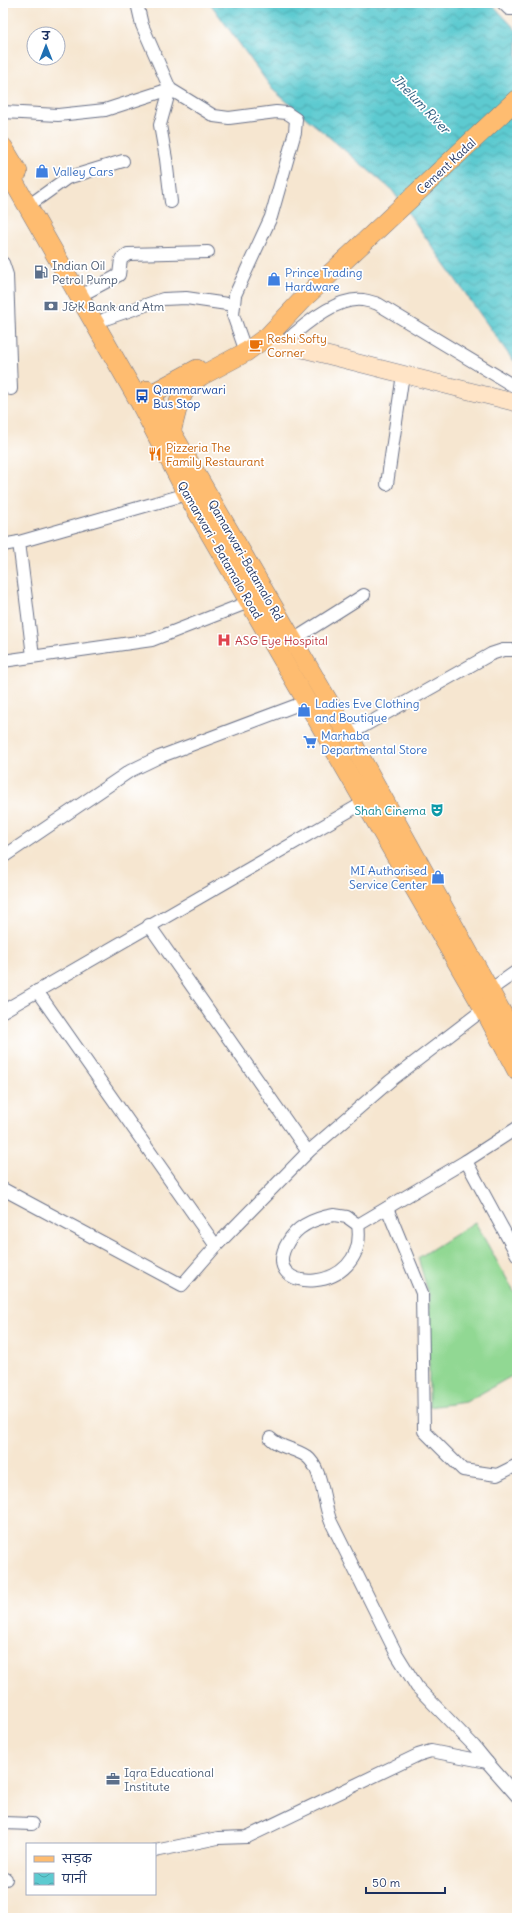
<svg xmlns="http://www.w3.org/2000/svg" width="520" height="1921" viewBox="0 0 520 1921" font-family="Delius,'Playpen Sans Deva',sans-serif">
<defs>
<pattern id="water-waves" width="16" height="10" patternUnits="userSpaceOnUse"><rect width="16" height="10" fill="#5dcad0"/><path d="M0 5q4-4 8 0t8 0" fill="none" stroke="#4ca4ac"/></pattern>
</defs>
<rect width="100%" height="100%" fill="#fff"/>
<filter id="ink" filterUnits="userSpaceOnUse"><feTurbulence type="fractalNoise" baseFrequency=".025" numOctaves="2"/><feDisplacementMap in="SourceGraphic" scale="8" xChannelSelector="R" yChannelSelector="G"/><feConvolveMatrix kernelMatrix="1 2 1 2 8 2 1 2 1" color-interpolation-filters="sRGB"/></filter>
<filter id="wash" filterUnits="userSpaceOnUse"><feTurbulence type="fractalNoise" baseFrequency=".012" numOctaves="4" result="noise"/><feDisplacementMap in="SourceGraphic" scale="16" xChannelSelector="R" yChannelSelector="G"/><feGaussianBlur stdDeviation="0.9" result="paint"/><feColorMatrix in="noise" values="0 0 0 0 0 0 0 0 0 0 0 0 0 0 0 0 0 1.4 0 .05"/><feComposite in="paint" operator="in"/></filter>
<g filter="url(#wash)">
<rect width="100%" height="100%" fill="#f6e6d0"/>
<path fill="#91d893" stroke="#568478" d="M475,1222L517,1297V1373L466,1402L429,1407V1295L418,1258Z"/>
<path fill="url(#water-waves)" stroke="#3c7c97" d="M210,3H491L517,31V363L512,359L392,190L273,90Z"/>
</g>
<g filter="url(#ink)">
<g fill="none" stroke-linecap="round" stroke-linejoin="round">
<g stroke="#686f86" stroke-width="14">
<g id="street">
<path d="M137,3L142,25L170,89L214,116L229,118L276,112L287,113L296,119L295,132L271,217L235,295L233,315L246,352"/>
<path d="M503,3L509,9H517"/>
<path d="M170,89L160,125L166,159L171,202"/>
<path d="M3,112L58,115L105,110L170,89"/>
<path d="M35,201L67,178L123,161"/>
<path d="M3,263L7,275L11,389"/>
<path d="M89,291L119,275L121,259L128,254L208,252"/>
<path d="M105,319L163,299L186,298L234,305"/>
<path d="M283,344C301,327 336,296 363,300C368,301 373,302 378,304L517,388"/>
<path d="M387,484L403,374"/>
<path d="M19,542L33,656"/>
<path d="M3,545L19,542L187,494"/>
<path d="M293,640L364,595"/>
<path d="M3,661L152,640L249,602"/>
<path d="M348,735L491,654L503,650H517"/>
<path d="M3,857L130,771L159,757L305,702"/>
<path d="M149,925L308,1152"/>
<path d="M490,990L517,971"/>
<path d="M37,991L216,1246"/>
<path d="M3,1011L363,803"/>
<path d="M466,1161L517,1255"/>
<path d="M3,1189L182,1285L216,1246L308,1152L390,1081L484,1009"/>
<path d="M387,1208L422,1293L424,1431L463,1470L497,1475L517,1465"/>
<path d="M334,1215L347,1217L358,1225C369,1296 255,1296 288,1242C297,1226 316,1218 334,1215Z"/>
<path d="M358,1225L466,1161L517,1128"/>
<path d="M270,1438C279,1448 295,1448 306,1456C323,1468 323,1504 331,1522L396,1653L417,1687L474,1746L487,1762"/>
<path d="M3,1823L32,1824"/>
<path d="M155,1851L218,1838L247,1837L418,1755L431,1751L487,1762L517,1796"/>
<path d="M3,1879H6"/>
</g>
</g>
<g stroke="#686f86" stroke-width="18">
<path id="secondary" d="M268,336L283,344L517,403"/>
</g>
<g stroke="#686f86" stroke-width="20">
<g id="primary">
<path d="M3,147L18,172"/>
<path d="M3,163L139,401L187,494L484,1009L517,1071"/>
<path d="M147,390L348,735L517,1040"/>
<path d="M140,400L197,369"/>
<path d="M171,433L179,402L187,386L201,376L246,352L268,336L301,301L517,99"/>
</g>
</g>
<use href="#street" stroke="#fff" stroke-width="12"/>
<use href="#secondary" stroke="#ffe4c6" stroke-width="17"/>
<use href="#primary" stroke="#febc70" stroke-width="19"/>
</g>
</g>
<defs>
<g id="shop-bare" transform="scale(1.08)"><path d="M-5-2.5h2.3a2.7 3.5 0 0 1 5.4 0H5L5.5 6h-11ZM-1.5-2.5h3a1.5 2.3 0 0 0-3 0Z" fill="#3f7fe0" stroke="#fff" stroke-width="2.5" paint-order="stroke"/></g>
<g id="fuel-bare" transform="scale(1.08)"><path d="M-5.5-6h7V0h2V4h1.3V-2.5L3-4.5l.8-.8L6-3V5H2.5V1h-1V6h-7ZM-4.2-4.7v3.2H.2V-4.7Z" fill="#5c6f8a" stroke="#fff" stroke-width="2.5" paint-order="stroke"/></g>
<g id="bank-bare" transform="scale(1.08)"><path d="M-6-4H6V4H-6ZM0-2.3a2.3 2.3 0 1 0 0 4.6a2.3 2.3 0 1 0 0-4.6Z" fill="#5c6f8a" stroke="#fff" stroke-width="2.5" paint-order="stroke"/></g>
<g id="cafe-bare" transform="scale(1.08)"><path d="M-5.5-4.5H6V0H3Q3 3.5 0 3.5H-2.5Q-5.5 3.5-5.5 0ZM3-3.2v2h1.7v-2ZM-6 4.5H4V6H-6Z" fill="#e8710a" stroke="#fff" stroke-width="2.5" paint-order="stroke"/></g>
<g id="bus-bare" transform="scale(1.08)"><path d="M-5-6H5V4H4V6H2V4H-2V6H-4V4H-5ZM-3.5-4V0h7V-4ZM-3.5 1.2v1.5H-2V1.2ZM2 1.2v1.5H3.5V1.2Z" fill="#1a4fb4" stroke="#fff" stroke-width="2.5" paint-order="stroke"/></g>
<g id="restaurant-bare" transform="scale(1.08)"><path d="M-5-6h1v4h1v-4h1v4h1v-4h1v5L-1.5 .5V6h-2V.5L-5-1ZM5-6V6H3V1.5H1.5Q1.5-4 5-6Z" fill="#e8710a" stroke="#fff" stroke-width="2.5" paint-order="stroke"/></g>
<g id="hospital-bare" transform="scale(1.08)"><path d="M-5-5h3v3.5h4V-5h3V5h-3V1.5h-4V5h-3Z" fill="#e0444e" stroke="#fff" stroke-width="2.5" paint-order="stroke"/></g>
<g id="supermarket-bare" transform="scale(1.08)"><path d="M-6-5.5h2.5l.6 2H6L4.5 2H-2.5L-4.4-4H-6ZM-1.5 3.2a1.3 1.3 0 1 0 .1 0ZM3 3.2a1.3 1.3 0 1 0 .1 0Z" fill="#3f7fe0" stroke="#fff" stroke-width="2.5" paint-order="stroke"/></g>
<g id="theatre-bare" transform="scale(1.08)"><path d="M-5-5.5Q0-4 5-5.5V0Q5 5 0 6Q-5 5-5 0ZM-3.3-2.5H-1v1.5H-3.3ZM1-2.5H3.3v1.5H1ZM-2.8 1Q0 5.5 2.8 1Z" fill="#0f9aa8" stroke="#fff" stroke-width="2.5" paint-order="stroke"/></g>
<g id="office-bare" transform="scale(1.08)"><path d="M-6-3h4V-5.5h4V-3h4V5H-6ZM-1-4.5V-3h2v-1.5ZM-6 0V1H6V0Z" fill="#5c6f8a" stroke="#fff" stroke-width="2.5" paint-order="stroke"/></g>
</defs>
<g fill-rule="evenodd">
<use href="#shop-bare" x="42" y="171"/>
<use href="#fuel-bare" x="41" y="272"/>
<use href="#shop-bare" x="274" y="279"/>
<use href="#bank-bare" x="51" y="306"/>
<use href="#cafe-bare" x="256" y="345"/>
<use href="#bus-bare" x="142" y="396"/>
<use href="#restaurant-bare" x="155" y="454"/>
<use href="#hospital-bare" x="224" y="640"/>
<use href="#shop-bare" x="304" y="710"/>
<use href="#supermarket-bare" x="310" y="742"/>
<use href="#theatre-bare" x="437" y="810"/>
<use href="#shop-bare" x="438" y="877"/>
<use href="#office-bare" x="113" y="1779"/>
</g>
<g text-anchor="middle" dominant-baseline="central" stroke-width="3.5" stroke-linejoin="round" paint-order="stroke">
<g font-size="12" fill="#1b2f5e" stroke="#fff">
<text transform="translate(446 166) rotate(-43)">Cement Kadal</text>
<text transform="translate(220 550) rotate(60)">Qamarwari - Batamalo Road</text>
<text transform="translate(246 560) rotate(60)">Qamarwari-Batamalo Rd</text>
</g>
<g font-size="12" fill="#366cbe" stroke="#fff" text-anchor="start">
<text x="53" y="171">Valley Cars</text>
<text x="285" y="272">Prince Trading<tspan x="285" dy="14">Hardware</tspan></text>
<text x="315" y="703">Ladies Eve Clothing<tspan x="315" dy="14">and Boutique</tspan></text>
<text x="321" y="735">Marhaba<tspan x="321" dy="14">Departmental Store</tspan></text>
<text x="427" y="870" text-anchor="end">MI Authorised<tspan x="427" dy="14">Service Center</tspan></text>
</g>
<g font-size="12" fill="#4e5e75" stroke="#fff" text-anchor="start">
<text x="52" y="265">Indian Oil<tspan x="52" dy="14">Petrol Pump</tspan></text>
<text x="62" y="306">J&amp;K Bank and Atm</text>
<text x="124" y="1772">Iqra Educational<tspan x="124" dy="14">Institute</tspan></text>
</g>
<g font-size="12" fill="#c56008" stroke="#fff" text-anchor="start">
<text x="267" y="338">Reshi Softy<tspan x="267" dy="14">Corner</tspan></text>
<text x="166" y="447">Pizzeria The<tspan x="166" dy="14">Family Restaurant</tspan></text>
</g>
<g font-size="12" fill="#164399" stroke="#fff" text-anchor="start">
<text x="153" y="389">Qammarwari<tspan x="153" dy="14">Bus Stop</tspan></text>
</g>
<g font-size="12" fill="#be3a42" stroke="#fff" text-anchor="start">
<text x="235" y="640">ASG Eye Hospital</text>
</g>
<g font-size="12" fill="#0d838f" stroke="#fff" text-anchor="end">
<text x="426" y="810">Shah Cinema</text>
</g>
<g font-size="13" font-style="italic" fill="#2f5e80" stroke="#fff">
<text transform="translate(421 104) rotate(46)">Jhelum River</text>
</g>
</g>
<rect width="520" height="1921" fill="none" stroke="#fff" stroke-width="16"/>
<rect x="26" y="1843" width="130" height="52" fill="#ffffff" stroke="#a4acbf"/>
<rect x="34" y="1856" width="20" height="6" fill="#febc70" stroke="#a4acbf"/>
<text x="62" y="1863" font-size="12" fill="#1b2f5e">सड़क</text>
<rect x="34" y="1873" width="20" height="12" fill="url(#water-waves)" stroke="#a4acbf"/>
<text x="62" y="1883" font-size="12" fill="#1b2f5e">पानी</text>
<g transform="translate(46 46)"><circle r="19" fill="#ffffff" stroke="#a4acbf"/>
<path d="M0-3L7 15L0 10L-7 15Z" fill="#1f6fb2"/>
<text y="-6" font-size="11" font-weight="bold" text-anchor="middle" fill="#1b2f5e">उ</text>
</g>
<path d="M366 1887v6h79v-6" fill="none" stroke="#1b2f5e" stroke-width="2"/>
<text x="372" y="1887" font-size="12" fill="#1b2f5e" stroke="#ffffff" stroke-width="3" paint-order="stroke">50 m</text>
</svg>
